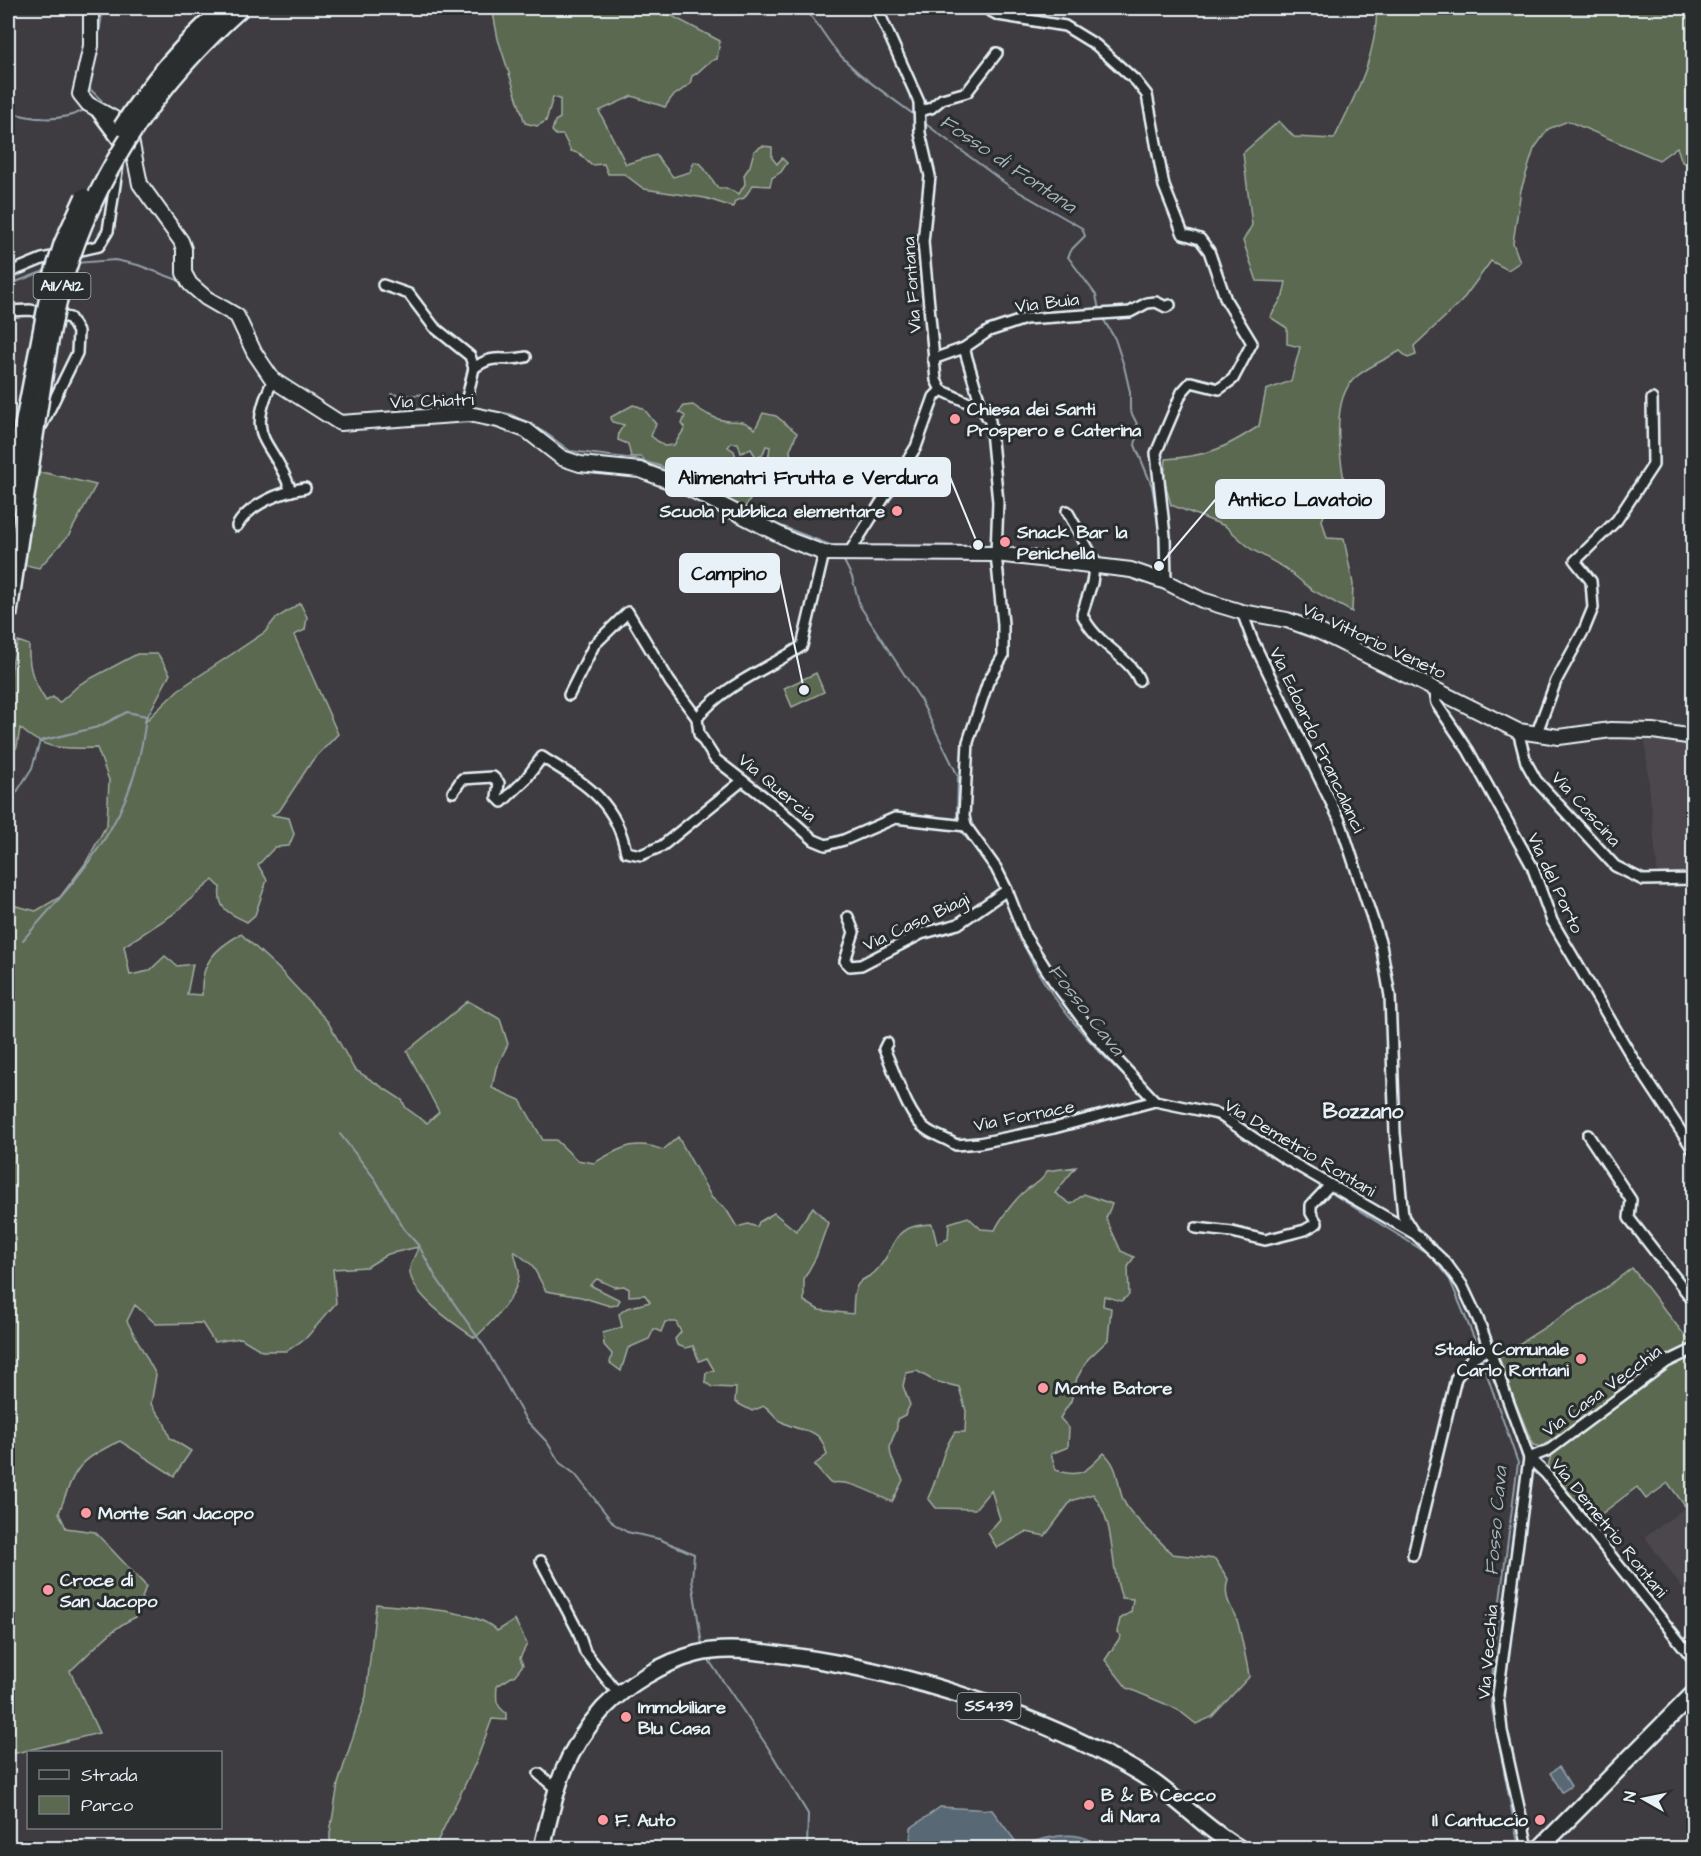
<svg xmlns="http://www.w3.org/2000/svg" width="1701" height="1856" viewBox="0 0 1701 1856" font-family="'Architects Daughter',sans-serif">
<rect width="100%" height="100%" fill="#3e3c40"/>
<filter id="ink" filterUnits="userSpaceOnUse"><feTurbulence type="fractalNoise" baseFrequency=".0167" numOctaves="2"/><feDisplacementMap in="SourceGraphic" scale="12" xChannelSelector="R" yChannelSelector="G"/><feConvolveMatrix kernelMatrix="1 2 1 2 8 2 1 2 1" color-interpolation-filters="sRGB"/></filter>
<g filter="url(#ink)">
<g fill="#4c464d">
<path d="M1644,731L1693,737V879L1658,880Z"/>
<path d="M1693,1502V1603L1645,1537Z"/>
</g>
<g fill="#5b6951" stroke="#a2ada4" stroke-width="1.5">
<path d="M492,8H670L668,14L720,41L717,59C705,61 702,72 692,76L690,84L672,97L665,107L632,96L599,111L626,164L656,155L673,177L690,172L694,162L701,164L718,188H726L739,194L745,184L744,175L750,166L754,151L762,146L772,147V158L777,164L782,158L787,163L781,172L772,178L770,186L753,185L744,198L735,201L733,207L705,198L644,189L624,174H608L604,164L591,165L580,154L571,151L563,135H556L552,131L555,121L560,118V99L553,97L546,121L537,126L525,123L498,39Z"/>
<path d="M1377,8H1693L1694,166L1682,162L1677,147L1659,160L1568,121L1548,129L1534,149L1521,190L1513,243L1520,262L1508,270L1491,261L1461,302L1414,346L1416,355L1408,358L1400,351C1386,359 1369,366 1356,377C1325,403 1344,476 1349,510L1327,509L1322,520L1327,538L1344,539L1353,584L1352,612L1312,590L1285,568L1251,549L1225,526L1171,505L1164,480L1166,459C1207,456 1224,449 1259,426L1266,390L1291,381L1300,347L1287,344V328L1270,317L1283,296L1286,282L1257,281L1243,241L1252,225L1243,153L1279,121L1294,137L1334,139C1356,94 1376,58 1377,8Z"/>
<path d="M633,405C647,407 647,415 656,424L651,436L664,446L674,445L685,428L682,424L685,416L679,412L684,406L693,405C703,412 715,420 728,421C741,422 744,420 755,429L763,413L776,416L797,433L790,450L793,474L789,480L774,479L767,466L770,447L766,446L762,456L756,457L751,449L741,453L738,443H731L728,447L734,451L738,463L744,466L742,476L735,478L737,482L744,483L745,488L756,484L764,477L765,490L761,496L754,494L743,510L708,490L648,466L642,457H631L628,444L618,440L619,432L624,425L612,422L611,417Z"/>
<path d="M8,473H46L96,485L69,535L39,568L8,561Z"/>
<path d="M300,603L307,617L305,630L294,635L338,734L312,761L280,810L272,815L289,818L294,834L289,846L275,847L258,865L267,880L255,915L247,922C229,913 217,910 220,887L213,880L172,915L124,946L130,975L149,971L165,956L177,966L193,964L187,994L202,995C200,964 214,949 241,934L278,968L328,1022L354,1069L402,1100L406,1108L427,1123L439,1112L407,1051L468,1001L500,1019L508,1044L496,1068L492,1088L520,1100L543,1140H556L577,1160L594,1163C619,1149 634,1138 663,1150L678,1137L712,1198L726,1209L737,1227L748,1224L757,1227L759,1222L774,1213L796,1231L813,1207L828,1223L816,1257L804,1279V1301L819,1310L853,1314C854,1304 852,1290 860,1282C864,1278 871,1276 875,1272C900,1247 886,1226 932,1224L937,1244L948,1239L949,1223L968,1217L981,1229L995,1230C1000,1219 1016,1198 1025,1191C1035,1183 1041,1183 1047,1171L1076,1167L1055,1193L1071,1204L1084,1194L1112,1204L1106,1218L1121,1251L1134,1257L1128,1267L1129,1295L1121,1301L1104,1296L1103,1306L1111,1308L1108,1340L1088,1359L1077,1378L1071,1401L1060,1418L1069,1428L1068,1447L1051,1454L1056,1470C1081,1479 1088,1470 1104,1453C1124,1472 1114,1492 1130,1511C1142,1526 1159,1539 1172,1554L1215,1559L1228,1579C1223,1597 1230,1604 1237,1620C1239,1625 1249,1672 1249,1677L1212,1717L1196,1724L1177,1709L1127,1688L1105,1660L1121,1636L1117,1632L1120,1619L1131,1612L1133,1599L1122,1598C1108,1563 1118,1526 1093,1494L1071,1501L1045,1536L1026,1532L997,1548L988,1533L1000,1519L991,1490L975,1509L936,1508L928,1498C939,1477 941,1451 955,1432H965L966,1411L959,1387L934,1381L917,1371L906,1373L903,1386L910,1405L905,1415L897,1419C898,1433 894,1432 891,1443C887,1455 898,1470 903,1480L892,1502C872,1493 852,1480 830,1483L814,1465L827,1455C820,1424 804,1435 782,1422C775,1418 771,1410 764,1406L752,1411L735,1402L736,1388L712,1387L705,1382L706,1373L714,1370L707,1358L699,1361L693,1346L685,1348L677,1345L675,1339L681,1332L676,1322H665L661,1332L654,1329L649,1339L628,1348L621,1371L610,1363L612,1354L604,1345L603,1333L622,1327L619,1314L627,1308L650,1302L645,1295L629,1296V1289L624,1286L614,1287L597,1279L590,1285L620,1300L617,1305L610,1306L581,1297L546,1291L532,1265L514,1251C515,1258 519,1267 519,1274C518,1296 490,1324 475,1338C457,1326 407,1293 410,1268C411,1261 417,1253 418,1247L388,1254L367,1267L333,1269L336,1303L307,1337L287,1351H262L241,1338L214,1342L202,1323L156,1324L135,1305L127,1321L156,1375L151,1404L164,1422L170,1438L191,1451L174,1476L120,1441C76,1461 75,1469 59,1513L66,1528L95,1532L146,1586L136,1617C110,1628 92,1652 70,1671L99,1733L8,1755V904L36,911L60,897L85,864L107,824L109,780L97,748C63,748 47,752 20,728L17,747L8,757C7,717 6,679 18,641L29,645C28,668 33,681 46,701L53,697L59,703L80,684L137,654H158L170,674L144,723L178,690L265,632L275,619Z"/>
<path d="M816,673L824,692L792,707L784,688Z"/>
<path d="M1632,1268L1693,1346L1545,1448L1533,1445L1497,1358L1600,1292Z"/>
<path d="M1693,1358V1501L1685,1506L1668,1483L1646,1499L1637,1487L1592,1521L1548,1467L1551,1455L1669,1365Z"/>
<path d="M376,1604C406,1608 478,1608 497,1631L515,1620L527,1644L520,1658L523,1665L515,1675L497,1686C496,1699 495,1705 506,1713V1720L492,1719L476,1762L434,1848H330V1833L338,1784L366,1696Z"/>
</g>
<g fill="#596875" stroke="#929fa9" stroke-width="1.5">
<path d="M1559,1767L1571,1786L1562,1792L1550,1773Z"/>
<path d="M940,1807L992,1810L1019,1846C1040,1840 1068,1829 1090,1840C1094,1842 1097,1846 1101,1848H898L910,1841L911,1828Z"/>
</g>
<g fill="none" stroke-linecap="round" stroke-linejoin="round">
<g stroke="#929fa9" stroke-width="2">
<path d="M803,8C818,21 826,40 840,55C862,79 891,97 917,117"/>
<path d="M97,46L103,8"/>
<path d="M89,84L90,89L102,101L100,102"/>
<path d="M8,111C30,120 62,122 84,110"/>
<path d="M923,122L1009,186L1082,228L1085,236L1072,249L1068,257L1096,295L1099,310"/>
<path d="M75,263L115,260L138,265L183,282"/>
<path d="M8,285L47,270"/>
<path d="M1101,315L1115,339L1124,366L1130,392V410L1139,428L1135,445L1152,486L1161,540"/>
<path d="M391,394L405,396L427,394L466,406"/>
<path d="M471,408L510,414L547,434L570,451L635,459L660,466L694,481L721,497"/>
<path d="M768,521L833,546"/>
<path d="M842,557L852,577L860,606L919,697L958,776L957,821"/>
<path d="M1611,724L1618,723"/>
<path d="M1555,730L1588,726"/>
<path d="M13,798L32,768L40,741L98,727L127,712L146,716C136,818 86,868 23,940"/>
<path d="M960,830L988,865L1002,891"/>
<path d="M1004,897L1017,928"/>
<path d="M1021,938C1044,995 1095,1050 1140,1091"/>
<path d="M1188,1112L1213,1119L1231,1128"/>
<path d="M340,1134L375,1179L404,1229L419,1246L435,1276L486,1349L526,1420L547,1442L560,1463L575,1474L614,1524L627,1532L659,1539L694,1554L692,1580L702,1645"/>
<path d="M1248,1139L1324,1188"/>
<path d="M1328,1191L1430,1255L1450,1280L1479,1350"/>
<path d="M1480,1355L1518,1463L1494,1646L1491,1703L1519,1848"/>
<path d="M708,1659L767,1746L808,1814L807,1848"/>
</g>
<g stroke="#e8f1f8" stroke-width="14">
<g id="street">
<path d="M877,8L919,102L920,133L930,176L923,242L936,380L941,390"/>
<path d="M985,8L998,15L1065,26L1096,45L1136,81L1147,95L1164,186L1183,234L1200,239L1209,251L1226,300L1252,343L1233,379L1219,389L1191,382L1182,392L1156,453L1165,536L1166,582"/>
<path d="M93,107L119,142V151"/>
<path d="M920,111L931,108L942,99L967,92L997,53"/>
<path d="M8,273L42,259L99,246L108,231L118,164"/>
<path d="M383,285L409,294L434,327L470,356L474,368L467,398L469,414"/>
<path d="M8,311L30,310L70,318L78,332L77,353L42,425"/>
<path d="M964,348L982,409L990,421L998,502L996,554L1003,624V656L988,682L968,742L964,816L966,826L996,868L1007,890L1025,936L1055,983L1094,1035L1155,1101L1218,1114L1284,1158L1415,1234L1446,1263L1462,1285L1478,1319L1529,1458L1546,1474L1694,1660"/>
<path d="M933,359L964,348L989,331L1025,319L1130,312L1147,303L1156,302L1166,307L1170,305"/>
<path d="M474,368C496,352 503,363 526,357"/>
<path d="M273,380C243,443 273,437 291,491"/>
<path d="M941,390L982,409"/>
<path d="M1067,511L1095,561L1092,583L1082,614C1095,644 1129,656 1139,680"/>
<path d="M237,526C249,504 281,492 305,488"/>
<path d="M849,553L916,447L934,397L941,390"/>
<path d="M1242,612L1252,639L1340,821L1381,945L1390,996L1395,1133L1403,1216L1413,1232"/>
<path d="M1433,688L1436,703L1468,750L1532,866L1552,921L1632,1057L1694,1151"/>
<path d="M569,695L594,645L628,612L670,682L697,718L699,734L715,759L777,807L814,840L826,845L844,840L895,818L966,826"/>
<path d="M697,718C725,684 766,670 802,646L824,553"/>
<path d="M1518,731L1526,762L1536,780L1615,866L1643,880L1694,879"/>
<path d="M1536,735L1556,681L1584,630L1593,608L1591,581L1575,561L1617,520L1653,465L1652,399"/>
<path d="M453,792L462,779L493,777L499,783L497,797L502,802L525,780L542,757C585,784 615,799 626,852L641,855L662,846L742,781"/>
<path d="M848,917L854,932L845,961L850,966L861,965L921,934L958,924L1007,890"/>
<path d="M887,1043L884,1049L886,1053C895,1073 908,1117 926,1129C935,1136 946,1138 956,1145L979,1143L1054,1128L1155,1101"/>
<path d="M1588,1135L1631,1200L1629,1218L1694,1302"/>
<path d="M1196,1228L1232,1232L1265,1240L1305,1230L1317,1223L1311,1213V1205L1330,1185"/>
<path d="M1413,1555L1456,1378L1472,1358L1488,1349"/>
<path d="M541,1561L578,1631L585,1652L619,1695"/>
<path d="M539,1774L555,1788"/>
<path d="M1528,1848L1502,1731L1498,1695L1529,1458L1549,1450L1667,1362L1694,1349"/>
</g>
</g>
<g stroke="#e8f1f8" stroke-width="18">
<path id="secondary" d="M91,8V46L80,94L88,104L115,119L130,135L140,184L181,241L184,249V273L190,284L206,298L237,316L254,352L273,380L340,423L469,414L498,420L526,430L562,458L580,464L640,470L690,489L792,541L824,553L996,554L1131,570L1166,582L1202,600L1242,612L1287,620L1320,632L1518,731L1559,737L1611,730L1653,731L1694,737"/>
</g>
<g stroke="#e8f1f8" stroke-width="20">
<g id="primary">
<path d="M542,1848C555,1793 562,1754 603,1709C626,1685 664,1662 696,1654C727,1646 760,1652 791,1656C904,1671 1039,1714 1138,1772C1175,1794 1202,1827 1239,1848"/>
<path d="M1540,1848L1694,1693"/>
</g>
</g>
<use href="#street" stroke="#2a2d2e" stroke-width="9"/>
<use href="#secondary" stroke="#2a2d2e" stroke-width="14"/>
<use href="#primary" stroke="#2a2d2e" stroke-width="15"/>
<g stroke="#e8f1f8" stroke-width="21" stroke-linecap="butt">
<g id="highway-bridge">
<path d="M122,127C151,81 184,43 224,8"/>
<path d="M8,506L52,278L63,243L84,197"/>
<path d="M8,616C17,551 27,485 37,419C45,370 51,320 66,273C99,167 159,81 241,8"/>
</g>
</g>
<use href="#highway-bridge" stroke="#2a2d2e" stroke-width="16"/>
</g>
</g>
<g fill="#ff9aa2" stroke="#2a2d2e" stroke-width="2">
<circle cx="955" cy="419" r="6"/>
<circle cx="897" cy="511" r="6"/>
<circle cx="1005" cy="542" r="6"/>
<circle cx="1581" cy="1359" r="6"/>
<circle cx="1043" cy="1388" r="6"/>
<circle cx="86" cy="1513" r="6"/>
<circle cx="48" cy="1590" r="6"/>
<circle cx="626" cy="1717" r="6"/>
<circle cx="1089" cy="1805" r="6"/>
<circle cx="603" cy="1820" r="6"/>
<circle cx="1540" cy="1820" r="6"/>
</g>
<g text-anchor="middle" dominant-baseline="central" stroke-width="6" stroke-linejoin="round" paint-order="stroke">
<g fill="#2a2d2e" stroke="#afb6bb" stroke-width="1.5">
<rect x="33.5" y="273" width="57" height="26" rx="4.5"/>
<rect x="957.5" y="1693" width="63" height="26" rx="4.5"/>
</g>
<g font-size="16" font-weight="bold" fill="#e8f1f8">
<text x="62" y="286">A11/A12</text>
<text x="989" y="1706">SS439</text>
</g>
<g font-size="18" fill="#e8f1f8" stroke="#2a2d2e">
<text transform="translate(912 285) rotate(-94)">Via Fontana</text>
<text transform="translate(1047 303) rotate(-7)">Via Buia</text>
<text transform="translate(432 401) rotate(-2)">Via Chiatri</text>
<text transform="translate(1374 641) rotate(25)">Via Vittorio Veneto</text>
<text transform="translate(1317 740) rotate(65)">Via Edoardo Francalanci</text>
<text transform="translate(777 788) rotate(40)">Via Quercia</text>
<text transform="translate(1586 809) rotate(48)">Via Cascina</text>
<text transform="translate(1555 883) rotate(65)">Via del Porto</text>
<text transform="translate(916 922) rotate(-25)">Via Casa Biagi</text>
<text transform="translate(1024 1116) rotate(-11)">Via Fornace</text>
<text transform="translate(1300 1148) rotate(31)">Via Demetrio Rontani</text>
<text transform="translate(1602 1391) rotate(-36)">Via Casa Vecchia</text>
<text transform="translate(1609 1528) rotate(51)">Via Demetrio Rontani</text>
<text transform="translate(1488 1652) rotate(-85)">Via Vecchia</text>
</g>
<g font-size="18" font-weight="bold" fill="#e8f1f8" stroke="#2a2d2e" text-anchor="start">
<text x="967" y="409">Chiesa dei Santi<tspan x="967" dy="21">Prospero e Caterina</tspan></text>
<text x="885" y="511" text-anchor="end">Scuola pubblica elementare</text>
<text x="1017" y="532">Snack Bar la<tspan x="1017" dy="21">Penichella</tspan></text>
<text x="1569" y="1349" text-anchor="end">Stadio Comunale<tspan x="1569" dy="21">Carlo Rontani</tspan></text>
<text x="1055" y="1388">Monte Batore</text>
<text x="98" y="1513">Monte San Jacopo</text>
<text x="60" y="1580">Croce di<tspan x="60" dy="21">San Jacopo</tspan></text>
<text x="638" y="1707">Immobiliare<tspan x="638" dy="21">Blu Casa</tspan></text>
<text x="1101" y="1795">B &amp; B Cecco<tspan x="1101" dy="21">di Nara</tspan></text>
<text x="615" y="1820">F. Auto</text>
<text x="1528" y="1820" text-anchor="end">Il Cantuccio</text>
</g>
<g font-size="20" font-style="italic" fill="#a8b3bd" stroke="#2a2d2e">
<text transform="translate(1008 164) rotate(34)">Fosso di Fontana</text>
<text transform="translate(1086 1010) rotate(52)">Fosso Cava</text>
<text transform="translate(1496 1521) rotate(-85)">Fosso Cava</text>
</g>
<g font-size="21" font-weight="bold" fill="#e8f1f8" stroke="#2a2d2e">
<text x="1363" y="1111">Bozzano</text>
</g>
</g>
<path fill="none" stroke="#e8f1f8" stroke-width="2" d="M978 545L950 477M1159 566L1216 499M804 690L779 573"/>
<g fill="#e8f1f8" stroke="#2a2d2e" stroke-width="2">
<circle cx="978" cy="545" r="6"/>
<circle cx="1159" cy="566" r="6"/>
<circle cx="804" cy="690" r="6"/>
</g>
<g fill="#e8f1f8" stroke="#e8f1f8" stroke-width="2">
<rect x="666" y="458" width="284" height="38" rx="6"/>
<rect x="1216" y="480" width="168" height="38" rx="6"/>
<rect x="680" y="554" width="99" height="38" rx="6"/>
</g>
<g font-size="20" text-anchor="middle" font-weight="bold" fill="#111">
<text x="808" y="484">Alimenatri Frutta e Verdura</text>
<text x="1300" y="506">Antico Lavatoio</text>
<text x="729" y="580">Campino</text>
</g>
<rect width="1701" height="1856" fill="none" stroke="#2a2d2e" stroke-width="30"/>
<rect x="15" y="15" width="1671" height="1826" fill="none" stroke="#e8f1f8" stroke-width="2" filter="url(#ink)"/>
<rect x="27" y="1751" width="195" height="78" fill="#2a2d2e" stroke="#767b7f" stroke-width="1.5"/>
<rect x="39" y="1770" width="30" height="9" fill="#2a2d2e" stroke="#767b7f" stroke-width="1.5"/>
<text x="81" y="1781" font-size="18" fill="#e8f1f8">Strada</text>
<rect x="39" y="1796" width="30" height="18" fill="#5b6951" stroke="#767b7f" stroke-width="1.5"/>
<text x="81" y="1811" font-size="18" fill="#e8f1f8">Parco</text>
<g transform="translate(1644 1799) rotate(279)" stroke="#2a2d2e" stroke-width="4.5" paint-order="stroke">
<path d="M0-4.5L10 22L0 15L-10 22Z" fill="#e8f1f8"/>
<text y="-9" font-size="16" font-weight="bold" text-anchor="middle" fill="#e8f1f8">N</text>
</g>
</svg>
